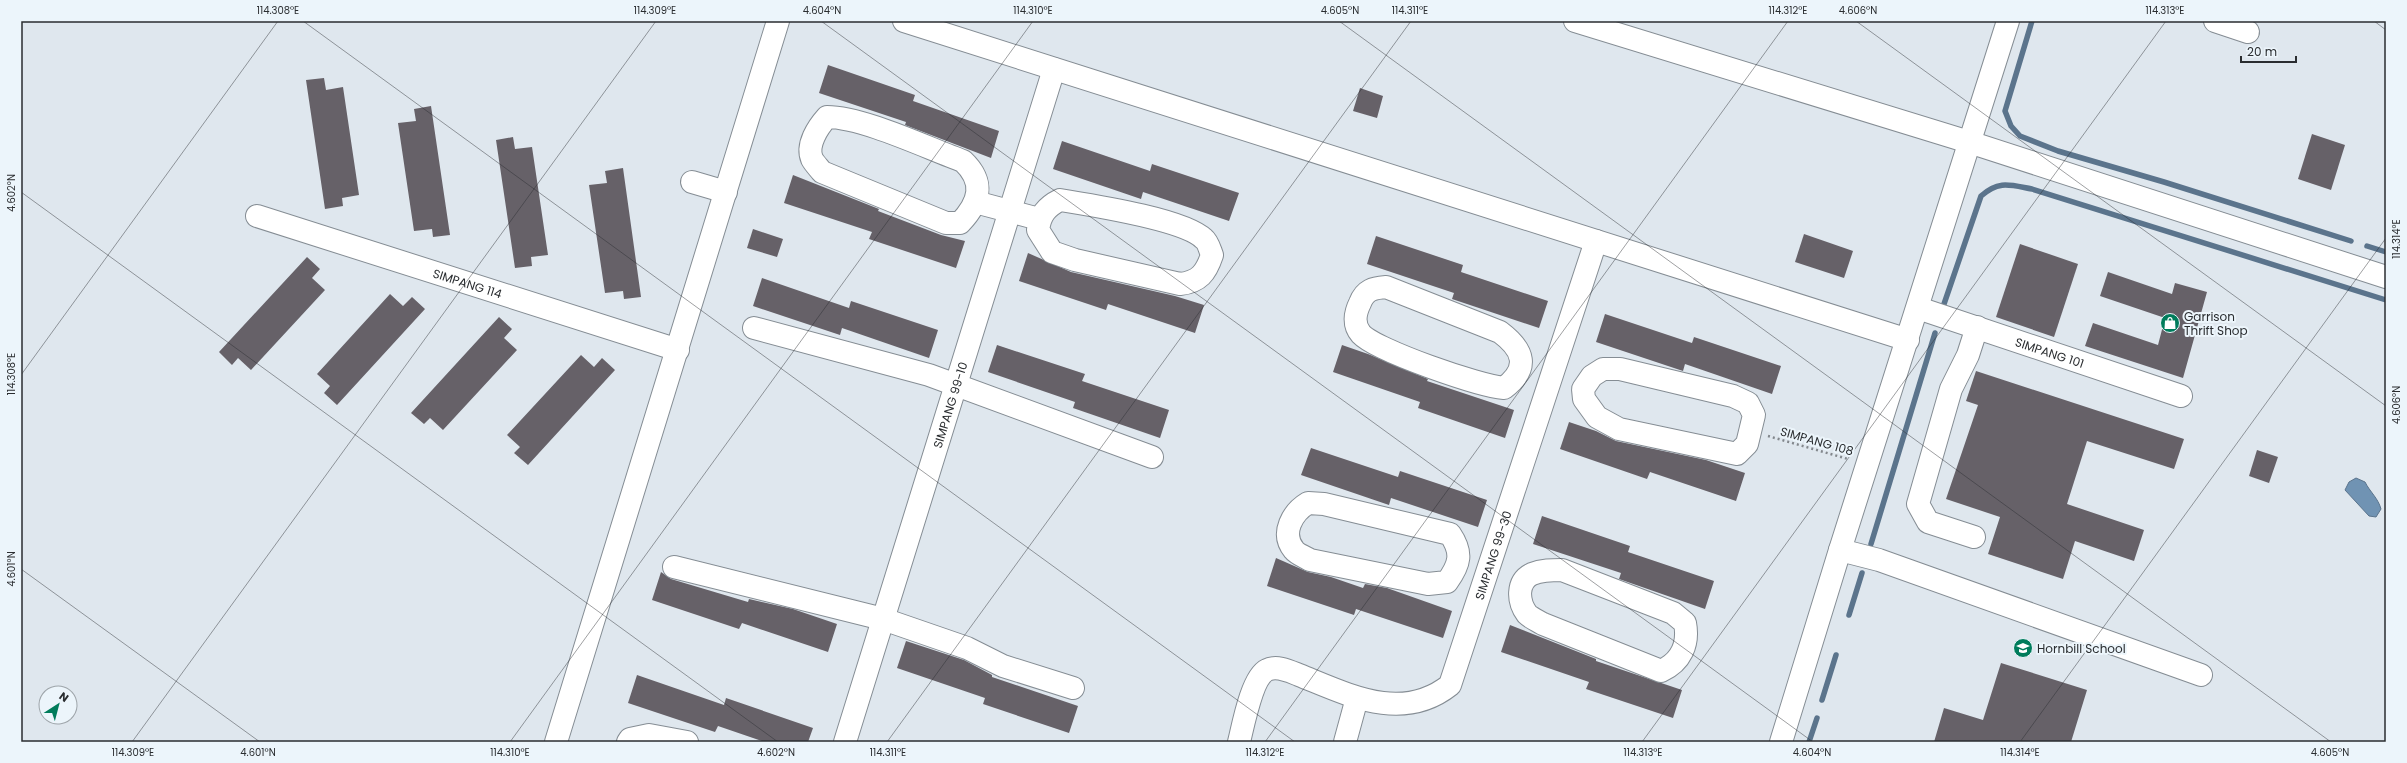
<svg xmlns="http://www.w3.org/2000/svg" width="2407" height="763" viewBox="0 0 2407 763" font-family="Poppins,sans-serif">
<rect width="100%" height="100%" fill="#dfe7ee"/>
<path fill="#7093b3" stroke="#5b748c" d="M2356,478L2365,482C2370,492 2378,498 2381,509L2376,517L2369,516L2345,490L2349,482Z"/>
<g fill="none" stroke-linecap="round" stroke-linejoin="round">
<g stroke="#5b748c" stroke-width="5.5">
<path d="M2032,21L2005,111L2011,126L2020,136L2058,151L2164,182L2351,241"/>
<path d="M2367,246L2386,252"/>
<path d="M1944,304L1981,196C1999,180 2010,185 2032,189L2386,300"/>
<path d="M1871,544L1935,333"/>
<path d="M1849,615L1862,573"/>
<path d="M1822,700L1836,655"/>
<path d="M1809,742L1817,718"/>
</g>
</g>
<g fill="#666168">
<path d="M828,65L915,95L913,101L999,131L991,158L905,125L906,122L819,93Z"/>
<path d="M324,78L326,90L343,87L359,195L342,198L343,206L325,209L306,80Z"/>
<path d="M1360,88L1383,96L1377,118L1353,111Z"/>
<path d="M431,106L450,235L433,237L432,229L414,231L398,123L416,121L414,109Z"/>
<path d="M2312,134L2345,145L2331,190L2298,179Z"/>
<path d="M513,137L515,149L532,147L548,255L531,257L532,266L515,268L496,140Z"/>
<path d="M1062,141L1150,171L1152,164L1239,193L1229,221L1143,192L1141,199L1053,169Z"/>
<path d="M623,168L641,297L624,299L623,291L605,293L589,185L607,183L605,171Z"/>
<path d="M793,175L879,209L878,211L941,235L965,241L956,268L869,239L872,232L784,203Z"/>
<path d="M753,229L783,239L777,257L747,248Z"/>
<path d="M1804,234L1853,251L1844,278L1795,262Z"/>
<path d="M1376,236L1463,265L1461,272L1548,301L1539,328L1452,299L1454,293L1367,264Z"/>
<path d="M2020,244L2078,264L2054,337L1996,317Z"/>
<path d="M1028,253L1071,272L1175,296L1204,305L1195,333L1108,304L1106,310L1019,281Z"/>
<path d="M307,257L320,269L312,278L325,290L251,370L238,358L232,365L219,352Z"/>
<path d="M2108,272L2172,294L2175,283L2207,292L2183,378L2085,346L2093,323L2158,345L2165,318L2100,296Z"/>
<path d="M762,278L849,308L851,301L938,330L929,358L842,328L840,335L753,306Z"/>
<path d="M390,294L403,306L412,297L425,309L337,405L324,393L330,386L317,374Z"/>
<path d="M1605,314L1692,343L1694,337L1781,366L1772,394L1685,364L1683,371L1596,342Z"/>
<path d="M499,317L512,329L504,338L517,350L443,430L430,418L424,424L411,413Z"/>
<path d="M997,345L1085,374L1082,381L1169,410L1160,438L1073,408L1075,402L988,372Z"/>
<path d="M1342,345L1368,354L1428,379L1427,381L1514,410L1505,438L1418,408L1420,402L1333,372Z"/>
<path d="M581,355L594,367L602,358L615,370L528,465L514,453L520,447L507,435Z"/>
<path d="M1976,371L2184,439L2174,469L2087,441L2067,504L2144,530L2134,561L2075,541L2063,579L1988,554L2000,517L1946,499L1978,405L1966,401Z"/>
<path d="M1569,422L1596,431L1616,441L1706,460L1745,473L1736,501L1650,472L1647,479L1560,449Z"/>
<path d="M1311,448L1398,477L1400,471L1487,500L1478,527L1391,498L1389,505L1301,475Z"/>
<path d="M2257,450L2278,457L2269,483L2249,476Z"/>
<path d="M1542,516L1630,546L1628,552L1714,581L1705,609L1619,579L1621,573L1533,544Z"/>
<path d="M1276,558L1308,572L1331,577L1363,588L1365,584L1387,588L1452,611L1443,638L1356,609L1354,615L1267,586Z"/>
<path d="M661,572L671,579L748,602L749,599L793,609L837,624L828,652L742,623L739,629L652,600Z"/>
<path d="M1510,625L1596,659V661L1682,690L1673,718L1586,689L1589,682L1501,652Z"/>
<path d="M906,641L964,660L992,675V677L1078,706L1069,733L983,704L985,698L897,668Z"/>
<path d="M2001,663L2087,690L2071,742H1934L1944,708L1983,720Z"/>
<path d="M637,675L724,705L726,698L813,728L808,742H765L718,726L715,732L628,703Z"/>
</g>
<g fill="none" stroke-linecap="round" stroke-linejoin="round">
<g stroke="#858d94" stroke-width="24">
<g id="minor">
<path d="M904,21L1908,340"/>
<path d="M1575,21L1969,142L2386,277"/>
<path d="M2215,21L2248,32"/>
<path d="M827,117C863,117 927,148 963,161C985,182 980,202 960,223H946L822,172C819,168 814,163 812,159C806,145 818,127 827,117Z"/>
<path d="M692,182L726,192"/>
<path d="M1060,200C1090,205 1184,219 1204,239C1208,242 1210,250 1212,255C1206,273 1199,282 1180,284L1075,260L1052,252L1038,230C1040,215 1046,207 1060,200Z"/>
<path d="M975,202L1039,219"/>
<path id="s1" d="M257,216L678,350"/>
<path d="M1386,287L1500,332C1524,350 1530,368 1504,388C1480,386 1377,351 1361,334C1353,325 1355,313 1360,303C1365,290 1373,288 1386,287Z"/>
<path id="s2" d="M1918,308L2181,396"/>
<path d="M754,328L929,375L1152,457"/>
<path d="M1603,369H1620L1733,396L1748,403L1754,415L1747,444L1737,454L1619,429L1597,417L1584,399L1583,389L1592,376Z"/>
<path d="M1308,503L1324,504L1450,534C1463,553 1460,564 1447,582L1428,584L1310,560C1305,557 1297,554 1294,550C1280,533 1293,512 1308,503Z"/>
<path d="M1974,537L1928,522L1918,504L1951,389L1968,355L1977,327"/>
<path d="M1840,550L1879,560L2201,675"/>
<path d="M674,567L883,619L967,648L1003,666L1073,688"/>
<path d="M1562,570L1673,613L1685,623C1689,644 1681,662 1661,671L1543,624C1538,621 1531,618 1527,614C1518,602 1516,582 1532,574C1542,570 1552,570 1562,570Z"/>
<path d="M556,742L778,21"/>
<path d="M628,742L630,739L649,735L687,742"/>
<path id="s3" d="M845,742L1054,69"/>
<path id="s4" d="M1239,742C1243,726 1252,677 1267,670C1277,665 1289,671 1299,675C1349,695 1402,723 1450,685L1596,241"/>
<path d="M1345,742L1357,698"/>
<path d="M1781,742L1840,550L2008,21"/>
</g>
</g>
<path stroke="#82878c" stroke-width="2.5" stroke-dasharray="2 3" stroke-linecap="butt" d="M1768,436L1848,459"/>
<use href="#minor" stroke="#fff" stroke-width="22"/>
</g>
<path fill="none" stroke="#2a2d30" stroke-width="1" stroke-opacity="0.45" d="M303,21L1295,742M821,21L1813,742M1339,21L2331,742M1856,21L2386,406M2374,21L2386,30M21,192L778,742M21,375L278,21M21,569L260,742M132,742L656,21M510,742L1033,21M887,742L1411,21M1265,742L1788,21M1642,742L2166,21M2020,742L2386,238"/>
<defs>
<g id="shop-disc" transform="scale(1)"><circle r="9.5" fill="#007c5b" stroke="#ecf5fb"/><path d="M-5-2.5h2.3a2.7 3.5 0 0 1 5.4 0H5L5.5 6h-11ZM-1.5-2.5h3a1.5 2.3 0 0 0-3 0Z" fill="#fff"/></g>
<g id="school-disc" transform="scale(1)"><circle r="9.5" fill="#007c5b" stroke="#ecf5fb"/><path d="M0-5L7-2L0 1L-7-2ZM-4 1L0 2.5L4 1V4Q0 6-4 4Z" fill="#fff"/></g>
</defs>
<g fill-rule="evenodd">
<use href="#shop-disc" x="2170" y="323"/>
<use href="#school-disc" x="2023" y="648"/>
</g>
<g text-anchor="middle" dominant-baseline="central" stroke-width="4" stroke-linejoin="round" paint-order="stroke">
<g font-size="12" fill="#2a2d30" stroke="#ecf5fb">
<text stroke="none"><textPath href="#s1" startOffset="221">SIMPANG 114</textPath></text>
<text stroke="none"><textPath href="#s2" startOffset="139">SIMPANG 101</textPath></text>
<text stroke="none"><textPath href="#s3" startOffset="353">SIMPANG 99-10</textPath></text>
<text transform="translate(1817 441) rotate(16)">SIMPANG 108</text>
<text stroke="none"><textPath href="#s4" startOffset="409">SIMPANG 99-30</textPath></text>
</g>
<g font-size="12" fill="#2a2d30" stroke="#ecf5fb" text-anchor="start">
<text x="2184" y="316">Garrison<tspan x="2184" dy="14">Thrift Shop</tspan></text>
<text x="2037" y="648">Hornbill School</text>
</g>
</g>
<rect width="2407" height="763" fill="none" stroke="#ecf5fb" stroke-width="44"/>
<g transform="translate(58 705) rotate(36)"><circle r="19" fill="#ecf5fb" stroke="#9ea5aa"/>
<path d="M0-3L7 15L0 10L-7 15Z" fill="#007c5b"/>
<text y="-6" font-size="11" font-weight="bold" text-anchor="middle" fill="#2a2d30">N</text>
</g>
<path d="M2241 56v6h55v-6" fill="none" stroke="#2a2d30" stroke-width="2"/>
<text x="2247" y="56" font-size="12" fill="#2a2d30" stroke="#ecf5fb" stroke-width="3" paint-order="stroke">20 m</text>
<rect x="22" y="22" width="2363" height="719" fill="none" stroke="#2a2d30" stroke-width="1.5"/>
<g font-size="10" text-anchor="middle" fill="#2a2d30">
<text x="278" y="14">114.308°E</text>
<text x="655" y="14">114.309°E</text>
<text x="822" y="14">4.604°N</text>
<text x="1033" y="14">114.310°E</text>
<text x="1340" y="14">4.605°N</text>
<text x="1410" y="14">114.311°E</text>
<text x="1788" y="14">114.312°E</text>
<text x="1858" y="14">4.606°N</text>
<text x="2165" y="14">114.313°E</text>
<text transform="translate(11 193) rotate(-90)" y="4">4.602°N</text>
<text transform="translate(2396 239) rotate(-90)" y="4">114.314°E</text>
<text transform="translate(11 374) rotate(-90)" y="4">114.308°E</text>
<text transform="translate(2396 405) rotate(-90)" y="4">4.606°N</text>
<text transform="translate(11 569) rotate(-90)" y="4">4.601°N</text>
<text x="133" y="756">114.309°E</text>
<text x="258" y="756">4.601°N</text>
<text x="510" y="756">114.310°E</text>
<text x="776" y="756">4.602°N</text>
<text x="888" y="756">114.311°E</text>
<text x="1265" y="756">114.312°E</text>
<text x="1643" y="756">114.313°E</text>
<text x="1812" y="756">4.604°N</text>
<text x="2020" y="756">114.314°E</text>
<text x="2330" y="756">4.605°N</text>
</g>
</svg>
